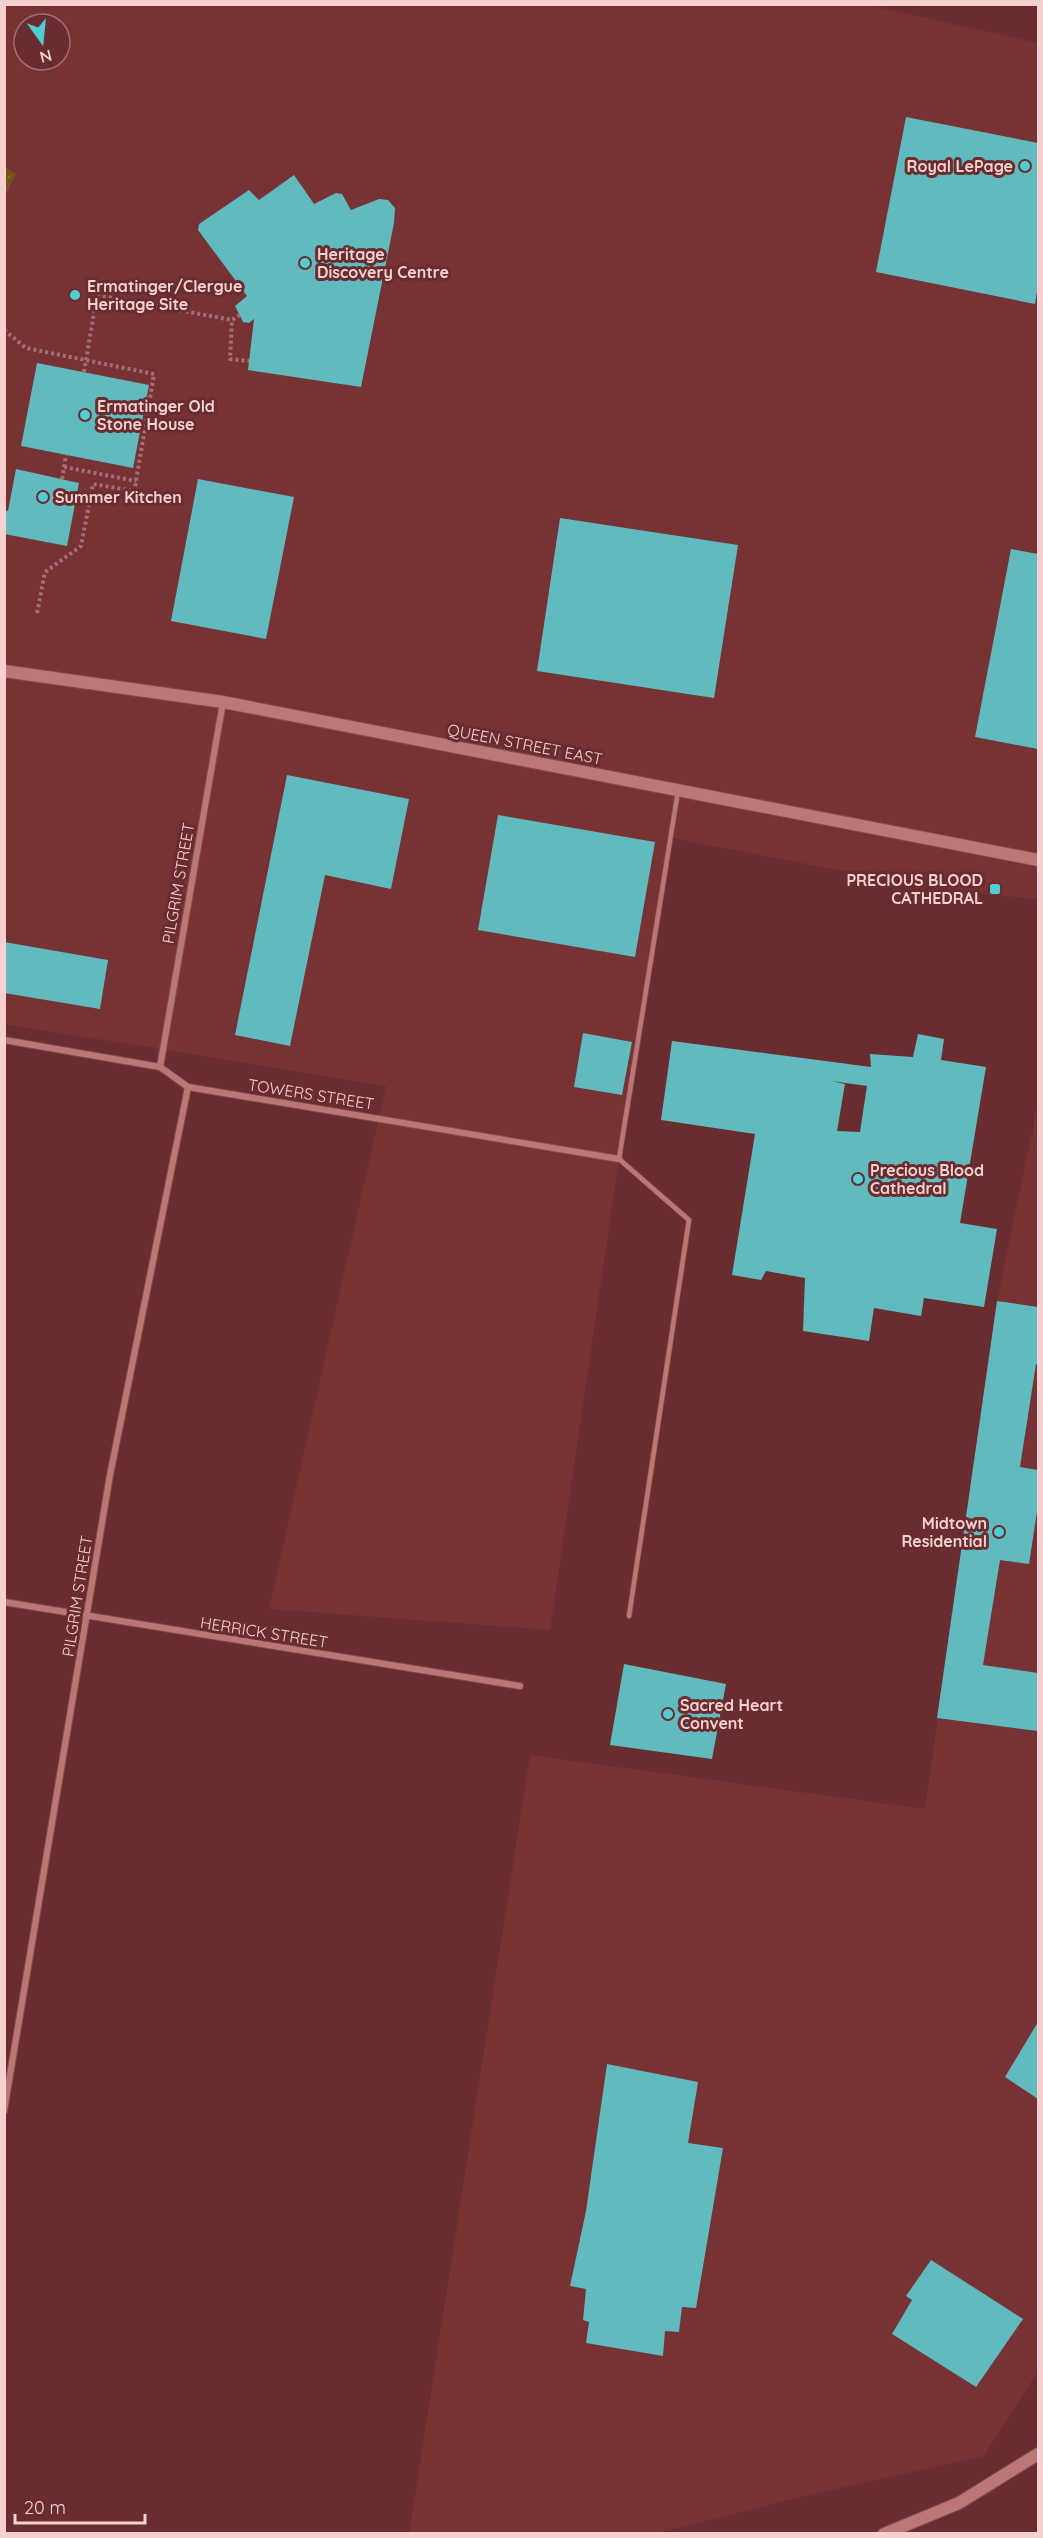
<svg xmlns="http://www.w3.org/2000/svg" width="1043" height="2538" viewBox="0 0 1043 2538" font-family="Quicksand,sans-serif">
<defs>
<pattern id="park-dots" width="8" height="8" patternUnits="userSpaceOnUse" patternTransform="scale(1.5)"><rect width="8" height="8" fill="#765415"/><path d="M2 2h.1M6 6h.1" fill="none" stroke="#8a6c36" stroke-width="1.8" stroke-linecap="round"/></pattern>
</defs>
<rect width="100%" height="100%" fill="#692d30"/>
<g fill="#773236" fill-rule="evenodd">
<path d="M863,4L1038,43V899L948,891L671,838L619,1159L550,1630L269,1609L386,1086L5,1024L4,5ZM24,24H60V60H24Z"/>
<path d="M1038,1103V2371L984,2456L800,2497L658,2533L409,2534L530,1755L925,1809L997,1301Z"/>
</g>
<path fill="url(#park-dots)" d="M5,167L16,174L5,195Z"/>
<g fill="#60babe" fill-rule="evenodd">
<path d="M906,117L1038,143V286L1035,304L876,272Z"/>
<path d="M294,175L314,204L336,193L342,194L351,210L379,199L388,200L395,208L394,223L361,387L248,370L254,319L249,323L243,322L235,306L247,296L198,230L199,224L249,190L259,200Z"/>
<path d="M37,363L149,385L133,468L21,446Z"/>
<path d="M16,469L79,483L67,546L4,534V510L8,511Z"/>
<path d="M198,479L294,497L266,639L171,621Z"/>
<path d="M560,518L738,545L714,698L537,671Z"/>
<path d="M1011,549L1038,554V749L975,737Z"/>
<path d="M287,775L409,799L391,889L325,875L290,1046L235,1035Z"/>
<path d="M498,815L655,842L635,957L478,930Z"/>
<path d="M4,942L108,960L100,1009L4,993Z"/>
<path d="M583,1033L632,1042L622,1095L574,1087Z"/>
<path d="M918,1034L944,1039L941,1060L986,1067L960,1223L997,1229L984,1307L924,1298L921,1316L874,1308L869,1341L803,1331L805,1278L766,1271L761,1280L732,1275L755,1134L661,1120L672,1041L871,1067L870,1054L913,1057ZM831,1081L867,1086L860,1132L837,1131L845,1084Z"/>
<path d="M997,1301L1038,1307V1364H1036L1020,1467L1038,1470V1505L1029,1564L1000,1560L983,1665L1038,1673V1731L937,1718Z"/>
<path d="M624,1664L726,1684L712,1759L610,1745Z"/>
<path d="M1038,2022V2099L1005,2077Z"/>
<path d="M607,2064L698,2082L688,2143L723,2148L696,2308L682,2307L679,2332L665,2331L663,2356L586,2343L589,2322L583,2320L586,2289L570,2286L586,2211Z"/>
<path d="M931,2260L1023,2319L976,2387L892,2334L912,2300L906,2296Z"/>
</g>
<g fill="none" stroke-linecap="round" stroke-linejoin="round">
<g stroke="#7f4b4f" stroke-width="6">
<path id="lane" d="M629,1616L689,1220L619,1159L678,791"/>
</g>
<g stroke="#7f4b4f" stroke-width="8">
<g id="street">
<path d="M4,1040L160,1067L188,1087L619,1159"/>
<path d="M160,1067L223,702"/>
<path d="M4,1602L520,1686"/>
<path d="M4,2111L110,1475L188,1087"/>
</g>
</g>
<g stroke="#7f4b4f" stroke-width="14">
<g id="secondary">
<path d="M4,671L223,702L1038,860"/>
<path d="M884,2534L959,2503L1038,2454"/>
</g>
</g>
<g stroke="#a37072" stroke-width="4" stroke-dasharray="3 3" stroke-linecap="butt">
<path d="M240,315L232,320L230,359L249,361"/>
<path d="M4,330L26,348L154,374L132,505"/>
<path d="M84,372L97,295L232,320"/>
<path d="M64,467L136,481"/>
<path d="M62,479L66,455"/>
<path d="M37,613L45,572L81,546L93,484L134,491"/>
</g>
<use href="#lane" stroke="#bb7778" stroke-width="4.5"/>
<use href="#street" stroke="#bb7778" stroke-width="6"/>
<use href="#secondary" stroke="#bb7778" stroke-width="12"/>
</g>
<g fill="#51ccd1" stroke="#692d30" stroke-width="2">
<circle cx="1025" cy="166" r="6"/>
<circle cx="305" cy="263" r="6"/>
<circle cx="75" cy="295" r="6"/>
<circle cx="85" cy="415" r="6"/>
<circle cx="43" cy="497" r="6"/>
<rect x="989" y="883" width="12" height="12" rx="3"/>
<circle cx="858" cy="1179" r="6"/>
<circle cx="999" cy="1532" r="6"/>
<circle cx="668" cy="1714" r="6"/>
</g>
<g text-anchor="middle" dominant-baseline="central" stroke-width="6" stroke-linejoin="round" paint-order="stroke">
<g font-size="16" font-weight="bold" fill="#f7d0d0" stroke="#692d30" text-anchor="start">
<text x="1013" y="166" text-anchor="end">Royal LePage</text>
<text x="317" y="254">Heritage<tspan x="317" dy="18">Discovery Centre</tspan></text>
<text x="87" y="286">Ermatinger/Clergue<tspan x="87" dy="18">Heritage Site</tspan></text>
<text x="97" y="406">Ermatinger Old<tspan x="97" dy="18">Stone House</tspan></text>
<text x="55" y="497">Summer Kitchen</text>
<text x="983" y="880" text-anchor="end">PRECIOUS BLOOD<tspan x="983" dy="18">CATHEDRAL</tspan></text>
<text x="870" y="1170">Precious Blood<tspan x="870" dy="18">Cathedral</tspan></text>
<text x="987" y="1523" text-anchor="end">Midtown<tspan x="987" dy="18">Residential</tspan></text>
<text x="680" y="1705">Sacred Heart<tspan x="680" dy="18">Convent</tspan></text>
</g>
<g font-size="16" fill="#f7d0d0" stroke="#692d30">
<text transform="translate(525 744) rotate(11)">QUEEN STREET EAST</text>
<text transform="translate(178 883) rotate(-80)">PILGRIM STREET</text>
<text transform="translate(311 1094) rotate(9)">TOWERS STREET</text>
<text transform="translate(77 1596) rotate(-81)">PILGRIM STREET</text>
<text transform="translate(264 1632) rotate(9)">HERRICK STREET</text>
</g>
</g>
<rect width="1043" height="2538" fill="none" stroke="#f7d0d0" stroke-width="12"/>
<g transform="translate(42 42) rotate(165)"><circle r="28" fill="#692d30" stroke="#a26e70" stroke-width="1.5"/>
<path d="M0-4.5L10 22L0 15L-10 22Z" fill="#51ccd1"/>
<text y="-9" font-size="16" font-weight="bold" text-anchor="middle" fill="#f7d0d0">N</text>
</g>
<path d="M15 2514v9h130v-9" fill="none" stroke="#f7d0d0" stroke-width="3"/>
<text x="24" y="2514" font-size="18" fill="#f7d0d0" stroke="#692d30" stroke-width="4.5" paint-order="stroke">20 m</text>
</svg>
